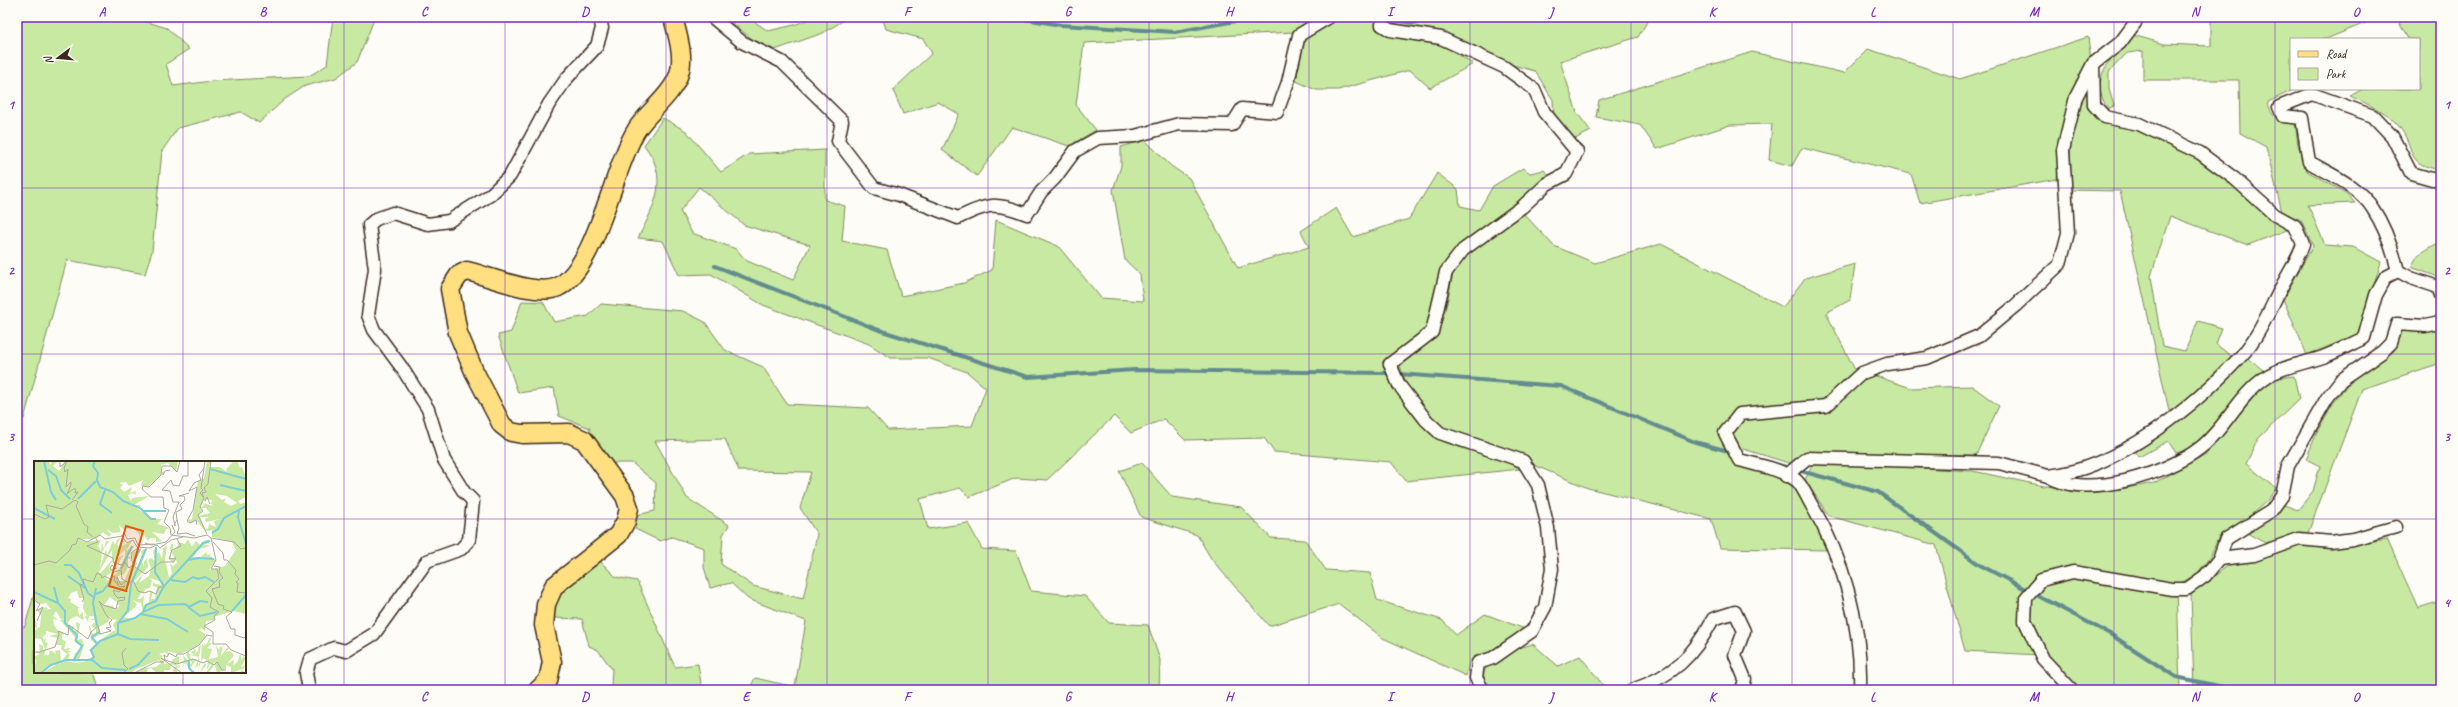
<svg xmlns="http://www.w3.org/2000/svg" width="2458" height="707" viewBox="0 0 2458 707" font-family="Caveat,sans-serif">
<rect width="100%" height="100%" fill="#fdfcf7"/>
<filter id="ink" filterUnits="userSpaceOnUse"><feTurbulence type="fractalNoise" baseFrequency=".025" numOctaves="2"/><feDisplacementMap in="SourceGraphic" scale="8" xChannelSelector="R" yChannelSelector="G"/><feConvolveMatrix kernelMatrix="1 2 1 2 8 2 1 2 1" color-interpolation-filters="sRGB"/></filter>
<g filter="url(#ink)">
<g fill="#c7e9a2" stroke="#818a60" fill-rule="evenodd">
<path d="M17,17H138V19L167,28L189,49L166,64L173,86L212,81L309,76L327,65L333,17H375L357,62L336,78L305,86L285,99L259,123L241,112L178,128L162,151L152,251L145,274L67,260L24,419L17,422Z"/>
<path d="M725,17H748L768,31L794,25L814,17H849L823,33L775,50L752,39Z"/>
<path d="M882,17H1317L1294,32L1084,43L1076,105L1096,130L1069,146L1012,127L977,176L942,150L959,114L938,102L903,114L893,90L932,53L923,39L886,29Z"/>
<path d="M1373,17H1377V28L1442,44L1473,64L1430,88L1410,70L1338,90H1316L1296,81L1304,37L1327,22Z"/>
<path d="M1392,17H1650L1638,37L1560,61L1577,113L1591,131L1573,140L1554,118L1553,100L1535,71L1505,63L1394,23Z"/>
<path d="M2211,17H2380L2326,39H2291V89H2295L2268,102C2272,120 2277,119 2295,123L2298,145L2307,171L2346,193L2355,203L2308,205L2325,245L2353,247L2381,262L2359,334L2307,355L2283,299L2313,246L2301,220L2282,212L2266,147L2240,133L2239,80H2143V51L2127,53L2109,72V89L2114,106L2108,109C2087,77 2113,56 2133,35L2164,44L2211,46Z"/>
<path d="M2396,17H2441V170C2405,164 2417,153 2401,129C2390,113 2367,104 2350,96L2363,89H2419V39H2408Z"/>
<path d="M2088,37L2091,61L2059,150L2057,179L1920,203L1911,174L1802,148L1792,166L1769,160L1772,124L1730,125L1657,149L1640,125L1596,117L1599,100L1752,52L1844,73L1868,49L1960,79Z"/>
<path d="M2090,76V107L2198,156L2292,228L2248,245L2170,216L2151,276L2162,346L2185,351L2198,321L2222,328L2216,344L2232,357L2170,415L2120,191L2069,190C2069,149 2072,113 2090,76Z"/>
<path d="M663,118L686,131L721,172L749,154L825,150V200L845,206L842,241L887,250L901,296L964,283L992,270L996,220L1058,246L1101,298L1143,301L1140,274L1125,260L1113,190L1121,166V147L1145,140L1171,166L1189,178L1238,268L1309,247L1301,231L1336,208L1353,237L1409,219L1437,173L1458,189L1460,206L1479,210L1493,186L1523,168L1530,173L1544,170L1551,178L1458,248L1427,329L1385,360C1388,381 1393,388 1405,404C1415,418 1426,434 1442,441C1469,452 1495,454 1520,469L1406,481L1391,462L1274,452L1264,438L1185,440L1164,419L1131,433L1114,416L1047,480L1016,478L969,497L960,488L920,499L928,529L968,523L982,549L1016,551L1031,591L1085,596L1109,623L1148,625L1160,660L1159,690H749L755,678L795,687L806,621L748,599L731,583L710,588L704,567V548L672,537L660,541L635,529L636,515L655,511L656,483L632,463H609L589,437L590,428L559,416L554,388L518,393L498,335L511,332L522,301L543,302L554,322L588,316L601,304L683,311L705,322L725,350L763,367L787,404L868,408L888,430L972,426L986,388L967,372L928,358H891L869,344L763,305L711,274L679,275L663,241L638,238C655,205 670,178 644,145ZM699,187L744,225L810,245L793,280L747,261L736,249L692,233L680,211ZM725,439L739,471L811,472L800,508L817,534L803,599L753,586L721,564L723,535L729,525L687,498L655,441Z"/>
<path d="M1523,213L1554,246L1595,263L1661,244L1783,307L1805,278L1855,264L1850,300L1826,313L1855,370L1822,402L1795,406H1761L1735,413L1720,433L1738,466C1757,471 1777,475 1793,487C1806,496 1820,535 1826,550L1720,548L1711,519L1588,488L1536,466L1527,457L1464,437L1441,427L1407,385L1400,366L1437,335L1447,303L1454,268L1470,251Z"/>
<path d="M2436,244L2441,250V278L2411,267L2418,255Z"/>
<path d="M2402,329L2441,331V363L2362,389L2308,533L2265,543L2247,533L2284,505L2298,510L2313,491L2320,466L2306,459L2318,430L2332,405L2350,381L2394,351Z"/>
<path d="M2246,356L2264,371C2239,394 2222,423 2196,445C2191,449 2183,451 2176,453L2168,441L2139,457L2133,447Z"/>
<path d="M1867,373L1911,388L1972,386L1999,406L1976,455L1804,453L1792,464L1740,448L1732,434L1742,417L1827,410Z"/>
<path d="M2294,376L2299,399L2258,439L2246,464L2276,488L2268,500L2246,519L2219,536L2210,557L2197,574L2177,585L2180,690H2066L2039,655L1965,651L1936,545L1829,516L1805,480L1813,462L1973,471L2044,486L2110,491L2154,483L2206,454L2269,379Z"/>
<path d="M1142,463L1172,497L1241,507L1271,538L1305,540L1326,570L1370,573L1377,600L1442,620L1456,635L1485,614L1525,629L1498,649L1475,656L1469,663L1466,676L1383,638L1339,604L1269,626L1212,560L1197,535L1141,517L1119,471Z"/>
<path d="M2387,539L2418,608L2441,601V690H2194L2191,594L2230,564L2299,545L2338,547Z"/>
<path d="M600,561L616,577L637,581L675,667L698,664L702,690H615L611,686L612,669L598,650L589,646L582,619L553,618C560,583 573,579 600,561Z"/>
<path d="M35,591V672H93L99,690H17V631L25,626Z"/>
<path d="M1533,644L1558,666L1580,656L1607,690H1489L1483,674C1491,655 1515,649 1533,644Z"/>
</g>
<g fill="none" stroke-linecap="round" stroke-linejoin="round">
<g stroke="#638c8e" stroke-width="4">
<path d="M1013,17L1061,25L1175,32L1257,17"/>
<path d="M1385,18L1413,23L1444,17"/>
<path d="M715,266L879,330L1028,377L1134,370L1385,373L1561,386L1695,442L1732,452"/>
<path d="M1775,464L1878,492L1980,565L2110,634L2176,677L2237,690"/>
</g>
<g stroke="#3b2a1e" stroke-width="15">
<g id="minor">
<path d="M712,17L742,42L782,62L842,121L838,141L874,188L899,195L958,218C988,203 996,202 1027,214L1041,192L1055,178L1075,151L1098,138L1135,136L1179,124L1232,125L1242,109L1277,112L1288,82L1299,35L1329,17"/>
<path d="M1383,17L1382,25L1390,30L1441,38L1504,67L1534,89L1544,112L1577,152L1566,174L1547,184L1522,207L1463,250L1446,272L1432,332L1390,364L1399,385L1426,420L1440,433L1523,461L1538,485L1548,528L1552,569L1545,607L1532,631L1493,658L1478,663L1476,678L1483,690"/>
<path d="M2093,64L2094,105L2105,117L2139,124L2200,153L2235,179L2275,215L2295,226L2303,244C2297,262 2288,273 2280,290C2269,311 2259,336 2242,355C2195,406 2118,469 2048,476C2085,500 2167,474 2200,448C2225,429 2239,395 2266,377C2281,367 2305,363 2323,357C2337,352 2351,344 2364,338L2376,295L2386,277L2398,271"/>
<path d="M2441,179H2432L2411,173L2392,136L2373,116L2312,94L2279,107L2283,116L2302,118L2309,162C2330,174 2360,187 2373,209C2385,227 2393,251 2398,271L2411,278L2438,287L2441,295"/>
<path d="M1786,476L1807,458L1999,463L2048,476"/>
<path d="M2219,559L2254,555L2299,539L2331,542L2353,539L2396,527"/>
<path d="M309,690L306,673L310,659L334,648L346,651L374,634L427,561L461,549L469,540L473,501L464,492L444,460L428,409L402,368L374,330L368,315L375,269L369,225L376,219L393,213L428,224L449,221L490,195L510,176L549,104L567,78L597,46L602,28L600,17"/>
<path d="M1632,690C1673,676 1693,657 1713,619L1735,612L1744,631L1735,655L1745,679L1742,690"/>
<path d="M1860,690C1862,625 1844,559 1811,504C1807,497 1802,485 1796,480C1781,469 1757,465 1739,460L1725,433L1740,414L1826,406L1862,373L1887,364L1927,358L1979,336L2015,306L2060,264L2068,233L2063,150L2076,97L2093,64L2120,43L2135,23V17"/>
<path d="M2072,690L2043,659L2025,621L2026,598L2041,580L2073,572L2172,589H2187L2205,576L2219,559L2226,539L2271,511L2282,496L2288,466L2327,398L2341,380L2382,352L2391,343L2397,324L2425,326L2440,323L2441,320"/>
</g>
</g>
<g stroke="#3b2a1e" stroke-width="21">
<path id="primary" d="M538,690L548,681L552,662L544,625L546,604L554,586L618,535L626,521L629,508L625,496L584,440L569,433L522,434L511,432L502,425L474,371L458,333L450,289L459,275L467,271C489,276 537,297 558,287C597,267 613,167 637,129C649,111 672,95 679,74C685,56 677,34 673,17"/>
</g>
<use href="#minor" stroke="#fdfcf7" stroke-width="12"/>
<use href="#primary" stroke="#ffdf80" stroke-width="18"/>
</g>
</g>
<path fill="none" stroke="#7b2cbf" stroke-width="1" stroke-opacity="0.55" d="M183,17V462M344,17V690M505,17V690M666,17V690M827,17V690M988,17V690M1149,17V690M1309,17V690M1470,17V690M1631,17V690M1792,17V690M1953,17V690M2114,17V690M2275,17V690M17,188H2441M17,354H2441M17,519H35M245,519H2441M183,672V690"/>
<g transform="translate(34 461)">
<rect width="212" height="212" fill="#fdfcf7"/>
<path d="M0,0H15L16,4L18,0H24L19,5L25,10L31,0H144L142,11L134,2L127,4V14L115,25H107L109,19L95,25L92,21L85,22L89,24L86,27L90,31L98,26L96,32L102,30L101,34L99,32L94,34L97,40L98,37L115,35L100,44H106V46L103,47L117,58H128L123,63L136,67L132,68L130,73L118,71L128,80L122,81V77H116L114,80L110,74L106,73L105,77L111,81L105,78V73L99,66L94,65L97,69L91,67V70L85,64L87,71L79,72L72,68L77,73L75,76L69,71L62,78H45L51,81L67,79L64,85L67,90L68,82L70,88L72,80H75L68,91L66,108L72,88L73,94L79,80L81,84L83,79L87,76L83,83L85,86L87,80H91L87,82L88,85L98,80L92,90L101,84L94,95L98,97L94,98V106L90,113L84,115L83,120H90L99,101L98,92L108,87L101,98L103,103L100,106L103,107L107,96L105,94L108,95L107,90L113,87L108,101L110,105V101L113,97L114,106L100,120V123L109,113L105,122L115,115L117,107L114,99L117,97L121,100L119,90L123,85L122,93L125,91L128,98L129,87L133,85L131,98L135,117L138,112L136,102L139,105L143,102L142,98L139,101H137L136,97L137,93V97L141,98L136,88L137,83H139V90L144,84L143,81L151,83L154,78L158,86L162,80L166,84L172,79L177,80L170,84L177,85L165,88L159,96H167L172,91L173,94L177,93L176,95L182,99L175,109L191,105L202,89L198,81L178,76V69L173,70L171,67L174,68L175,63L182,66L180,60L186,58L172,61L171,58L175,56H166L172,71L162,59L156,62L154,59L158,58L164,20L170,17L173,0H177L175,6H186L193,11L192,8L200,0H203L206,7L208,6L212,17V36L204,40L206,43L212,41V153L199,150L180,156L181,159L172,160L171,170L167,167L165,169L171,173V177L161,187L145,193L134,190L135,195L131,191L125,193L129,195L126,198L132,201L129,200L130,203L138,202V199L145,195V203L140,202L142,203L144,207V204L147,205L151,201L146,202L150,199L149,194L157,203L158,201L154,198L152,193L155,190V193L160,194L157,191L162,188L161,192L164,190L165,195L164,188L167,183L164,204L167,200L165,207L164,212L165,204L161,207L165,196L156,194L157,198H163L156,207L160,212L155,208L152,202L142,208L144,212L138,210L142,205L138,203L136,209H130V212H123L117,207L113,208V211L101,212L108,207L122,206L127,202L125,199L102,208L98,212H8L22,204L20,203L6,212H0L2,199L0,196L6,193L0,191H6L5,183L9,185V190L11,188L7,178L0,177V168L4,169L0,164V161L2,160L3,167L6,166L7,155L3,149L12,146L14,148L10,149L17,148L12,142L7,143L0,139V104L2,103H0ZM181,33L193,35L203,42L197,45L190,41L192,37L188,39ZM170,38L178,39L177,43L180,45L168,42L170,44L167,47H172L176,52L164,55L168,50L166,46ZM78,89V99L67,112L65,111ZM91,89V95L84,111L73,120L72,115L79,110L90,94L85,96L78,108L75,107L77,102ZM115,117L126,120L127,124L119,122V125L123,126L121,138H117L119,131L116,130L115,141L109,145L110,134L107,138H103L107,132H110L111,128L116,127L118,119ZM43,130L45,137H50L49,147L53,155L49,156V151L45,155L44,147H46L36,141L37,138L34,137L37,132ZM76,136L84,142L82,144H86L81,149L79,145L70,144ZM99,139L107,142L109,151L101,157H92L90,156L103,144ZM22,150L26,157L28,153L26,157L29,159H26L41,176L40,180L47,185L45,191L41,192L40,198H34L36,194L34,192L37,190H33L35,189L36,187L30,188L32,181L28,178L29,171L24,170L20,164L19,158L24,159L19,155ZM43,155L49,159L50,156L52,157L54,161L55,155H60V158H56L62,160L57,165L62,168V173L58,172L56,165H55L57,179L62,183L55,189L59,196L43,201L55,199L49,201L42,202L32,200L23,204L32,199L42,201L46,196L50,184L48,178L43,179L46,163L42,161L43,169L39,171L40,165L36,166L34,162L36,158ZM76,155L79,159L83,158L79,164L83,172L81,169L63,181L59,177L67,173L65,166L74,161ZM12,170L24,173L15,175L24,177L22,184H28L27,188L33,193L27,201L26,189L21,190L22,193L16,189L15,194H10L14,182L11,181L12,177L10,179L8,176L12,173ZM176,176L177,178L175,182H178L173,187L178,188L175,198L184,196L182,184L185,189L186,185L188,187L190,183L186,196L194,186L195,188L191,191L196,190L200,194L193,203L200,199L199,205L204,200L206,193L208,199L209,195L212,197L207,206L212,204L208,209L212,212H206L208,208L197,212V206L192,204V208L183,212L180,200L179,206L175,211L172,212L177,204V201L173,209L174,199L171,202L172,204L166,212L169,205L173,199L169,197L167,200L168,183L171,186L170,182L172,184Z" fill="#c7e9a2" fill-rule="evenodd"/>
<path fill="none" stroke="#7dcdd8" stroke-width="2" d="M10,0L17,31L22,39M61,0L59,5L64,12L63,19L66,26L79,31L89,40L106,47L117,58H122M176,8L212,18M14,9L22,15L27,29L36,38M186,24L212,30M71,29L66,43L78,52M44,38L62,20M0,47L21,58M109,50H132M205,50L204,56L212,83M178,72L184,68L190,57L212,45M122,86L121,111L130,125M154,99L169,82L176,80M155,99L164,97L180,98M99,103L106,88M30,104H37L45,112L54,132L59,136M87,108L98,85M34,115L51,127M137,119L151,121L159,116L164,118L171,116L180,121M20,126L24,142M62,127L59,142L63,165M0,131L24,142L31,150V162L43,174L42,180L48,185L39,200M62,133L69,130L78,118M154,146L166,155L183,151M198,150L212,134M109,151L125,144L151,143L155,146L166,140L174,141M106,153L133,158L154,171M85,161L94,149L97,123L112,88M84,173L96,178L125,179M63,183L58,176L65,171M57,198L68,207L92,209M155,200V207L160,212M95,208L104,204L116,191M7,212L17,204L32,199H57L60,196L57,189L66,180L84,173V162L101,157L109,151L112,144L122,140L130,125L154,99"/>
<path fill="none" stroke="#afa8a0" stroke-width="1" d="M26,0V6L32,1M33,0L30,7L31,11L34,8L32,26L37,21V24L33,33L39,28H42L41,32L44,31L38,39M146,0L143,11L137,5H128L127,14L115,26L109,25L108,28L117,36H129L130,47L135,49L130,61L136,67L137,74L160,77L173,74L177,77L182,99L177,108H183L185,117L172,130L178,137L176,146L185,151L180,155L181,159L170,165L179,171V183H192L197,189L212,195M154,0V15H149L145,25L139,24L137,19L128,29L136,30L139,41H145L139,56L141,65V62L143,59L145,67L143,73L152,72L161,75M129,11V14L131,10L136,9M169,36L166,32L169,29L167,27L170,7M171,38V40L173,36L176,43M0,53L11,58L15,56L12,44L28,48L41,39L44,41L42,45L50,63L54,66L53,71L59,76M143,59L142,51L148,48L146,44L151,39L150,35H145L155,32M163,64L162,59L156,62L153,60L159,49L163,26L155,30L160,22L167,19L165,14L170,7L171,0M173,73L164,54L169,50L166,46L170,37L168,32L172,31L170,27L174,23L177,0M87,75L91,73L93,78L101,77L104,84L120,83M177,77L200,81L207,88L212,87M62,78L64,81L53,85L79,97L82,108L78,104L76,107L80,111L87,109L88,118L95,122L99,119L104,130L110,132L116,130L122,133L125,126H130M179,81L189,92L190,99H193L202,109L201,113L205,118L202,121L204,122L203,131L212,132M111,82L118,84L132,81L141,71L138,64M104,87L97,92L98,100L101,106L111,113L127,101H140L142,97L135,98L138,89L147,85L143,78M79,101L87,104L91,101L95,107L99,104M0,104L15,100L22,102L36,89L38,84L42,83L44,77L53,81L66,74L71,78L88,75L93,82L99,79L103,86L116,87L123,84L126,87L137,79L149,76M180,105L186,106L185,111L189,117M189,117L185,120L186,126L178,128L184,143L190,145L189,148L198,151L192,156L197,168H201V174L210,177L212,175M84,124L83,119V116L87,124L92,120M48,141L50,138L46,124L50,123L49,118L59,121L63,112L67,114L68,117L71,115L76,118L81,115L80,119L86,126M0,143V139L6,143L2,150L9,146L3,160M0,188V191H5L21,186L25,173L24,170L34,174L35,164L54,178L57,171L64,165L66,173L77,170L72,167L77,166L75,162L78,159L72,154L65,140L69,144L82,148L84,140L90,139L91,136L84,137L81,134L79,129L85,131L91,125L86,126M131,199L143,203L159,198L169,202L173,200L180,204L183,201L188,209H192M89,212L94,208L90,204L88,192L92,187M100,212L122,201H130M148,212L127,197L131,199L130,194L133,196L135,192L142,196L143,193H150L165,184L173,174L178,175"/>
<path fill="#e8590c" fill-opacity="0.15" stroke="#e8590c" stroke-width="2" d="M92,65L109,70L92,130L75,125Z"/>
<rect width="212" height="212" fill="none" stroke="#3b2a1e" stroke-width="2"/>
</g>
<rect width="2458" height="707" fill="none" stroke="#fdfcf7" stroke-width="44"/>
<rect x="2290" y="38" width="130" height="52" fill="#fdfcf7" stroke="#afa8a0"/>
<rect x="2298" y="51" width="20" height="6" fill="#ffdf80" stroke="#afa8a0"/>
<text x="2326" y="58" font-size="12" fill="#3b2a1e">Road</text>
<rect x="2298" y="68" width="20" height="12" fill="#c7e9a2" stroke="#afa8a0"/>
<text x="2326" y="78" font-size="12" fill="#3b2a1e">Park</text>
<g transform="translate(58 58) rotate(254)" stroke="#fdfcf7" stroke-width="3" paint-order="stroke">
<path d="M0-3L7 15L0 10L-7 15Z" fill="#3b2a1e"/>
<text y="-6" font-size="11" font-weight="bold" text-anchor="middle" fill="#3b2a1e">N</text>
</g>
<rect x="22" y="22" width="2414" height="663" fill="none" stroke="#7b2cbf" stroke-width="1.5"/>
<g font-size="13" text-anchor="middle" font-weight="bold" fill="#7b2cbf">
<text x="102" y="16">A</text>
<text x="263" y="16">B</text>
<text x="424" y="16">C</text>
<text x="585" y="16">D</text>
<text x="746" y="16">E</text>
<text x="907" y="16">F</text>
<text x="1068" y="16">G</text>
<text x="1229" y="16">H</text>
<text x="1390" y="16">I</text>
<text x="1551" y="16">J</text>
<text x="1712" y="16">K</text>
<text x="1873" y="16">L</text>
<text x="2034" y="16">M</text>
<text x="2195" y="16">N</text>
<text x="2356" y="16">O</text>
<text x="11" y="109">1</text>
<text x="2447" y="109">1</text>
<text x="11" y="275">2</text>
<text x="2447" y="275">2</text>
<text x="11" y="441">3</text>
<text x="2447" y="441">3</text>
<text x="11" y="607">4</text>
<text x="2447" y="607">4</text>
<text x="102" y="701">A</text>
<text x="263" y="701">B</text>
<text x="424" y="701">C</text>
<text x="585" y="701">D</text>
<text x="746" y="701">E</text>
<text x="907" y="701">F</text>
<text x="1068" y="701">G</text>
<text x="1229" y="701">H</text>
<text x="1390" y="701">I</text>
<text x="1551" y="701">J</text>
<text x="1712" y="701">K</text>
<text x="1873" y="701">L</text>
<text x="2034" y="701">M</text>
<text x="2195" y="701">N</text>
<text x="2356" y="701">O</text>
</g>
</svg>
